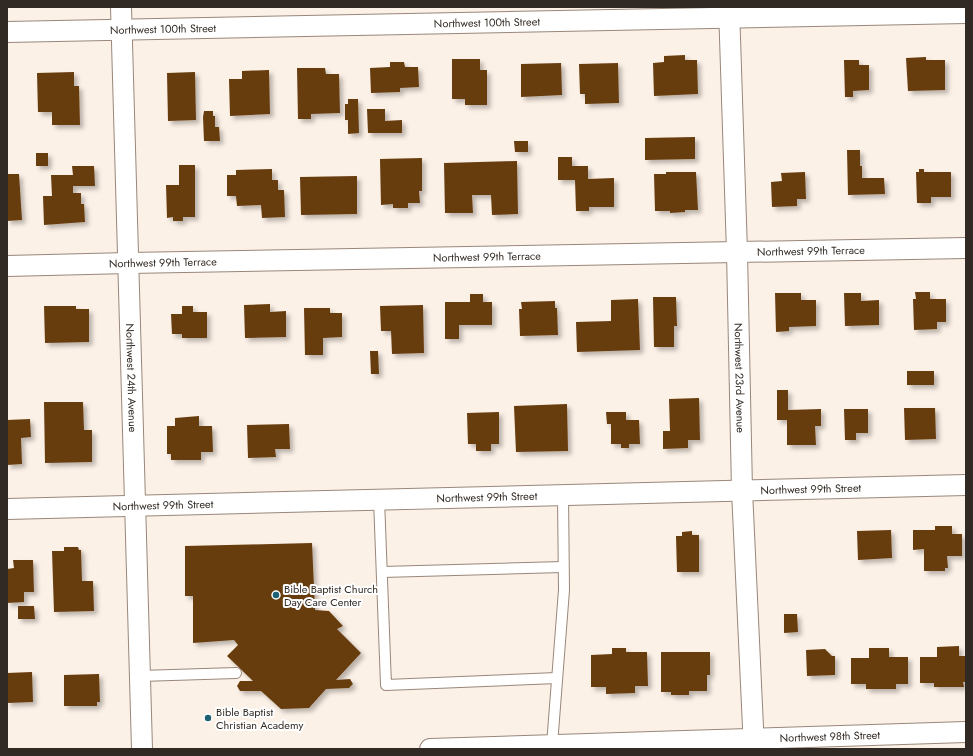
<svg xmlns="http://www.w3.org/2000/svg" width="973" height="756" viewBox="0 0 973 756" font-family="Jost,sans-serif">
<defs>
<filter id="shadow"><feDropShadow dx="3.5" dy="3.5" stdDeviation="2" flood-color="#0004"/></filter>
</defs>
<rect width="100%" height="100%" fill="#fcf1e7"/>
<g fill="#683c0e" filter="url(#shadow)">
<path d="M685,55V60H697L698,94L654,96L653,63L664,62V56Z"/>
<path d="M926,57V60H945V90L908,91L906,58Z"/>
<path d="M452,59H480V70H487V105H465V99H452Z"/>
<path d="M844,60H859V65H869V90L853,91V97H845Z"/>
<path d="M390,62H404L405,67H418L419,87L400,88V92L371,93L370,68L390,67Z"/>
<path d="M561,63L562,95L521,97V64Z"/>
<path d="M618,63L619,103L585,104V94H580L579,64Z"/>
<path d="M297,68H325L326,74H339L340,113L311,114V119H298Z"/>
<path d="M269,70L270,114L230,116L229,79H242V71Z"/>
<path d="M74,72V86H79L80,125H52V112H38L37,73Z"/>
<path d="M195,72L196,120L168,121L167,73Z"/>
<path d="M348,99H358L359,133L348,134V120H345V104H348Z"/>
<path d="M367,109H385V121L402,120V133H368Z"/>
<path d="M204,111H213V116H215V127H219L220,141H204L203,117Z"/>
<path d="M695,137V159L645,160V138Z"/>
<path d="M514,141H528V152H515Z"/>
<path d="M847,150H860V166H862V178H884L885,194L848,195Z"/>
<rect x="36" y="153" width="12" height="13"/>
<path d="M558,157H572V166H588V179L614,178V207H589V211H576L575,180H558Z"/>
<path d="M422,158V191H419L420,203H408V208H393V204L381,205L380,159Z"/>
<path d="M517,161L518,214L492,215L491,195H472L473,213H445L444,163Z"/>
<path d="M179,165H195V217H183V221H173V217L167,218L166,185H179Z"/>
<path d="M72,166H94L95,186H73V193H81V204H84L85,222L44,225L43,196H52L51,175H73Z"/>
<path d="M272,169V180H278V190H284L285,217L262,218L261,205L237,206L236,196H227V175H236V170Z"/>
<path d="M919,169H924V172H951V197H931V203H917L916,172H919Z"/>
<path d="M666,172H696L698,210H685V212L670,213V211H655L654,174H666Z"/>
<path d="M805,172L806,199H797V206L772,207L771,182L782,181L781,173Z"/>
<path d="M7,174H19L22,220L7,221Z"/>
<path d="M357,176V214L301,215L300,177Z"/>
<path d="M915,292H930V299H946V322H937V329L914,330L913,299H916Z"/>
<path d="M775,293H801V300H816V326L789,327V331L776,332Z"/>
<path d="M844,293H861V301L879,300V325L845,326Z"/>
<path d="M470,294H483V302H492V325H459V339H445V302H470Z"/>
<path d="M653,297H676L677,326H674V347H654Z"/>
<path d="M638,299L640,350L577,352L576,322L611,321V300Z"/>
<path d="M555,301V308H557L558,335L520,336L519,309H522L521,302Z"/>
<path d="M270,304V312L286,311V337L245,338L244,305Z"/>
<path d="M423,305L424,353L392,354L391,331H381L380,306Z"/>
<path d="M44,306H76V309H89V342L45,343Z"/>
<path d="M182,306H193V312H207V338H182V334H172L171,314H182Z"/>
<path d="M304,308H330V313H342V337L323,338V355H305Z"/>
<path d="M370,351H378L379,374H371Z"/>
<rect x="907" y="371" width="27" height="14"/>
<path d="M777,390H788V410L821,409V426H815L816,445H787V420H777Z"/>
<path d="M699,398L700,440H688V448L663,449V431H670L669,399Z"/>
<path d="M44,402H83L84,430H92V462L45,463Z"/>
<path d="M567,404L568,451L516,452L514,406Z"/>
<path d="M904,408H935L936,439L905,440Z"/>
<path d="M844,409H868V433H856V440H845Z"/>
<path d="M499,412V444H491V451H476V444H468L467,413Z"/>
<path d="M606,412H626V420H639L640,444H629V448H621V444H611V424H607Z"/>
<path d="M199,416V426H212L213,452H201V460H171V454H167V426H175V418Z"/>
<path d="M30,419L31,437L21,438L22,464L7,465V420Z"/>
<path d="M289,424L290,449H275L276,457L248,458L247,425Z"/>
<path d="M935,526H952V534H962V556H947L948,568H945V571H924V549L913,550V530H935Z"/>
<path d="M891,530L892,558L858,560L857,531Z"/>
<path d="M692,531V535H699V572H677L676,536H682V532Z"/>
<path d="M312,543L315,610L329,611L343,626L337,629L361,653L336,680L350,679L353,684L349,688L326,689L309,708L281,709L261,691H240L237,686L240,681H253L227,656L238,645L234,640L193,643V596H185V546Z"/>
<path d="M64,547H78L79,550H81L82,581H93L94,611L54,612L52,551H64Z"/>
<path d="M13,560H33L34,592H24V602L7,603V569L14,568Z"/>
<path d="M18,606H34L35,619H18Z"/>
<path d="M784,614H797L798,632L784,633Z"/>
<path d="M959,646V656H966V682H963L964,687H934V683H920V657H937V647Z"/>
<path d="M612,648H626V652H647L648,686H635V693L606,694V687H591V655L612,654Z"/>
<path d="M869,648H889V657H908V684H896V689H866V684H851V658H869Z"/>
<path d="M825,649L832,656H835V675L807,676L806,650Z"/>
<path d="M661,652H710V675H707V691H689V695H671V692H661Z"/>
<path d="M32,672L33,702L7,703V673Z"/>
<path d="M99,674L100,702H97V706H64V675Z"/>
</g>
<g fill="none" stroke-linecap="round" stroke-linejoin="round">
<g stroke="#998779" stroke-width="12">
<g id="lane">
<path d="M379,499L386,685L557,678"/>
<path d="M382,572L563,567"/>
<path d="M140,676L236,673"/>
<path d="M552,745L564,590L563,495"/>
</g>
</g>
<g stroke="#998779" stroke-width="22">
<g id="street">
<path id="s1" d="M121,7L142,749"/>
<path id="s2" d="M729,7L737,252L742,490L754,749"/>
<path id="s3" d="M7,32L966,13"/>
<path id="s4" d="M7,266L128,263L966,248"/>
<path id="s5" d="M7,509L966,485"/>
<path id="s6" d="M430,749L966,732"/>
</g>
</g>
<use href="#lane" stroke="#fff" stroke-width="10"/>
<use href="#street" stroke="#fff" stroke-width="20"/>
</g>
<g fill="#1c6072" stroke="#fff" stroke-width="1.5">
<circle cx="276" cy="595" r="4"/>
<circle cx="208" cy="718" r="4"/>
</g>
<g text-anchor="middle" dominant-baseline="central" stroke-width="4" stroke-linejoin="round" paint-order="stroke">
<g font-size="11" fill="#312a24" stroke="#fff">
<text stroke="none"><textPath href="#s3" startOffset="480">Northwest 100th Street</textPath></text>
<text stroke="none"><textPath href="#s3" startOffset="156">Northwest 100th Street</textPath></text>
<text stroke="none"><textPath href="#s4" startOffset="804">Northwest 99th Terrace</textPath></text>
<text stroke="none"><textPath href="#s4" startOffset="480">Northwest 99th Terrace</textPath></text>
<text stroke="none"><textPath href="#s4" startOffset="156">Northwest 99th Terrace</textPath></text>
<text stroke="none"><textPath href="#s1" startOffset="371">Northwest 24th Avenue</textPath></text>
<text stroke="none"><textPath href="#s2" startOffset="371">Northwest 23rd Avenue</textPath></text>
<text stroke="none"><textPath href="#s5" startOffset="804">Northwest 99th Street</textPath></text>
<text stroke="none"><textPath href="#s5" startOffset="480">Northwest 99th Street</textPath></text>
<text stroke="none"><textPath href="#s5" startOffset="156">Northwest 99th Street</textPath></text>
<text stroke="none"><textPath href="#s6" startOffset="400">Northwest 98th Street</textPath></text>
</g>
<g font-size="11" fill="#312a24" stroke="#fff" text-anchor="start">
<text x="284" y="589">Bible Baptist Church<tspan x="284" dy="13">Day Care Center</tspan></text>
<text x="216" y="712">Bible Baptist<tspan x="216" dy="13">Christian Academy</tspan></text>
</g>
</g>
<rect width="973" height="756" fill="none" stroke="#312a24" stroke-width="16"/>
</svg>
